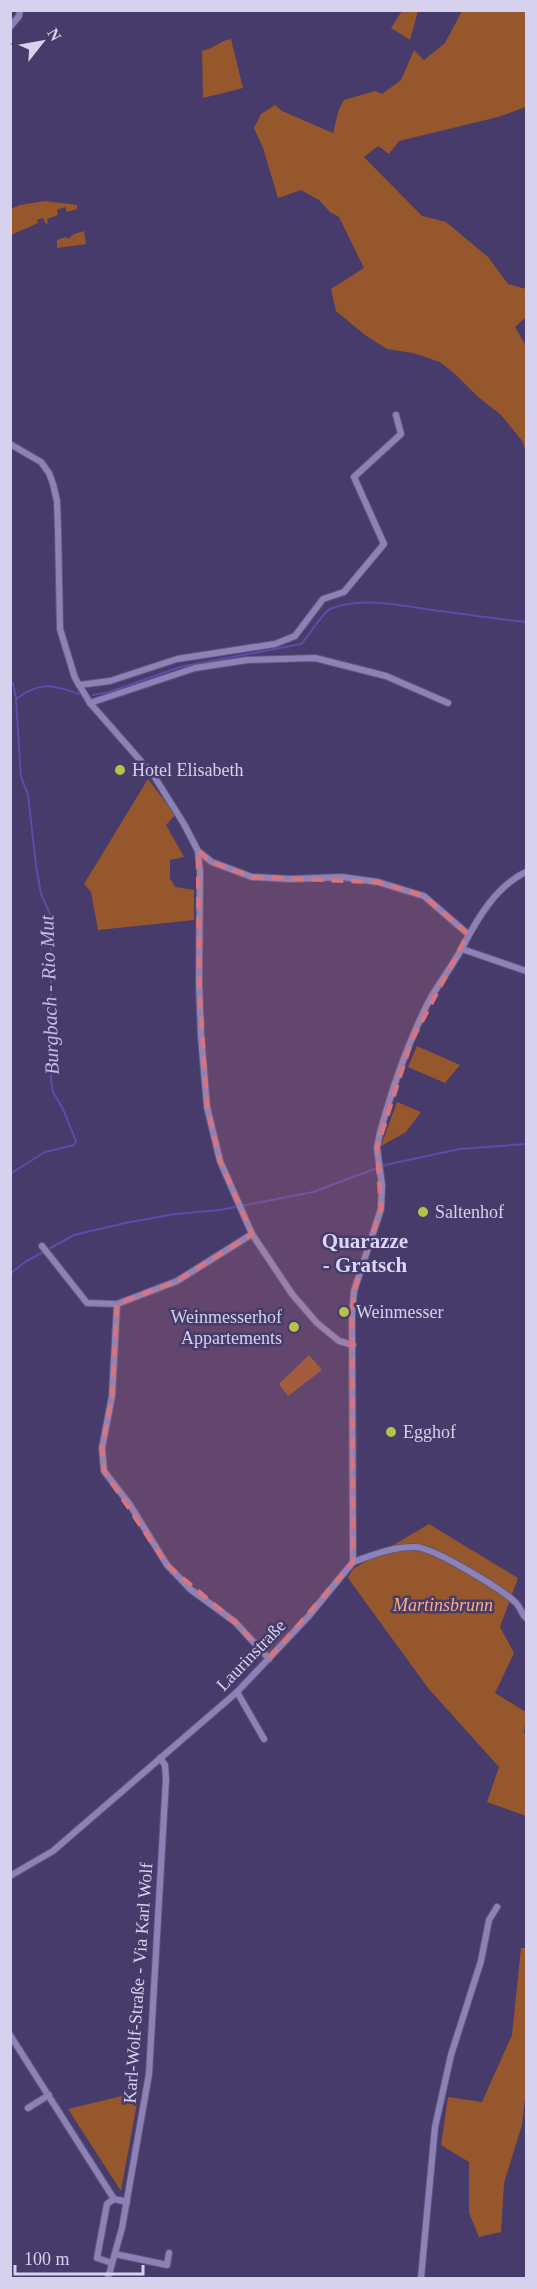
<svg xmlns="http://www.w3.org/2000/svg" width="537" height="2289" viewBox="0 0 537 2289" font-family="Georgia,serif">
<rect width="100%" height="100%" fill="#463b6a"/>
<g fill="#97572c">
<path d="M402,11H418L410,40L391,28Z"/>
<path d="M462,11H526V107L498,117L399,141L389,154L378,146L364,157L422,216L446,222L488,257L508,284L526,289V317L515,327L526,346V454L523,442L501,415L477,396L455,374L440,362L413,353L387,349L365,335L336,311L331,289L364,268L339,217L330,212L319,200L301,190L278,198L263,148L254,128L261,114L275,105L282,111L333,133L339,109L344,100L375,91L382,94L401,80L414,50L424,60L445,43Z"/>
<path d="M231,39L243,88L203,98L202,51C214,48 220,41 231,39Z"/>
<path d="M45,201L77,205V209L67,212L65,207L57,210L58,215L47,219L48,223L46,224L43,218L37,220L38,223L11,235V209L20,205Z"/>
<path d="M84,231L86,244L57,248V240L66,237L68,239L74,234Z"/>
<path d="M148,779L175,815L166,825L184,857L170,860V878L175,887L194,890V920L98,930L91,892L84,884Z"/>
<path d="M417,1046L460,1065L445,1083L408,1067Z"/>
<path d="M397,1102L421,1112L406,1132L381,1146Z"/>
<path d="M309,1355L322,1370L288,1396L279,1384Z"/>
<path d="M429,1524L518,1578L500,1627L514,1653L495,1693L526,1712L524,1733L526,1735V1816L487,1802L499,1767L428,1688L348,1578L353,1569Z"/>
<path d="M521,1948H526V2089L522,2125L504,2183L501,2232L479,2237L469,2213V2162L441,2145L448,2097L482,2102L512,2035Z"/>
<path d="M139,2092L121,2191L68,2109Z"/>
</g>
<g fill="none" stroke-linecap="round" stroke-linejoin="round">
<g stroke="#6348a9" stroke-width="2">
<path d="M10,682L13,683L16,698"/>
<path d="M93,695L109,692L180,667L301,644C309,636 323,612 330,609C362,595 406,607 440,611C469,615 497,619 526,622"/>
<path d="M10,1174L45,1152L74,1145L76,1141L63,1109L53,1092L51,1081V916L41,894L36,866L28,794L21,777L16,699C40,681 52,685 79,694"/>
<path d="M10,1274L25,1262L74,1235L125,1223L175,1214L220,1210L313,1192L385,1165L460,1149L526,1144"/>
</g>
<g stroke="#60567d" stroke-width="8">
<g id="street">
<path d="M10,27L19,16L20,10"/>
<path d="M10,444L41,462L49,473L53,484L57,501L58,529L60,629L75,678L90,703L154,776L184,824L198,851L200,873L199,983L201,1037L207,1107L220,1161L252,1234L292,1294L317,1323L339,1341L353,1345"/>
<path d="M79,685L110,681L177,659L275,644L295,636L323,599L344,592L384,544L354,477L401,434L396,415"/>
<path d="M90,703L195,668L247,660L315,658L386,676L448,703"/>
<path d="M198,851L212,862L252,877L291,879L342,877L378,882L424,896L468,934"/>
<path d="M462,949L526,971"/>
<path d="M42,1246L87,1303L117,1304L112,1396L102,1448L104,1471L130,1505L167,1565L190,1589L235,1622L269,1659"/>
<path d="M117,1304L177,1281L252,1234"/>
<path d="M353,1562L352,1315L354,1291L381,1209L382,1185L377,1148L380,1133C392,1089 408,1043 428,1003C438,984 452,967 462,948C477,919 496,886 526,872"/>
<path d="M353,1562C372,1555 395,1546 416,1547C434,1548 502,1589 516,1603C520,1607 522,1614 526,1618"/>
<path d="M237,1692L264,1739"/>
<path d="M10,1876L53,1851L237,1692L308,1617L353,1562"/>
<path d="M10,2035L114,2199L127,2202"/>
<path d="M28,2108L49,2095"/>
<path d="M115,2254L167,2265L169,2253"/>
<path d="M112,2263L97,2258L107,2204L114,2199"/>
<path d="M108,2278L122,2228L149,2074L166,1779L165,1765L160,1758"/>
<path d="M421,2278L435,2127L451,2055L481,1961L489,1920L497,1907"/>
</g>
</g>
<use href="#street" stroke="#8d82b7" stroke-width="6"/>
</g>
<path fill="#d67481" fill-opacity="0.2" stroke="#d67481" stroke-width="4.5" stroke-dasharray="12 8" stroke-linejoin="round" d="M198,851L212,862L252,877L378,882L424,896L468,934L411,1042L377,1148L381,1209L354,1291L352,1315L353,1562L269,1659L235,1622L167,1565L104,1471L102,1448L112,1396L117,1304L177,1281L252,1234L220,1161L207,1107L199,983Z"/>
<g fill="#b8c147" stroke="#463b6a" stroke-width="2">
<circle cx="120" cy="770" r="6"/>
<circle cx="423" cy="1212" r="6"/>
<circle cx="344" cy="1312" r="6"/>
<circle cx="294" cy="1327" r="6"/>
<circle cx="391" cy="1432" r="6"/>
</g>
<g text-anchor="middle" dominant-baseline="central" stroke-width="5" stroke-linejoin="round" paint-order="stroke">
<g font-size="18" fill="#d6d2ee" stroke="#463b6a" text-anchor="start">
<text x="132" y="770">Hotel Elisabeth</text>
<text x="435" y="1212">Saltenhof</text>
<text x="356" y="1312">Weinmesser</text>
<text x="282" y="1317" text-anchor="end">Weinmesserhof<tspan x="282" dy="21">Appartements</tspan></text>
<text x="403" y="1432">Egghof</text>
</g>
<g font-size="18" font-style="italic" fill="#f9af7f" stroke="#463b6a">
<text x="443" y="1605">Martinsbrunn</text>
</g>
<g font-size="18" fill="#d6d2ee" stroke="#463b6a">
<text transform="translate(251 1655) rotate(-46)">Laurinstraße</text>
<text transform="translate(138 1983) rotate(-86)">Karl-Wolf-Straße - Via Karl Wolf</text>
</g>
<g font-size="20" font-style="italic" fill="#c4baee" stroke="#463b6a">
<text transform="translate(49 995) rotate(-92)">Burgbach - Rio Mut</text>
</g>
<g font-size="21" font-weight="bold" fill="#dbd6f8" stroke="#463b6a">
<text x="365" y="1241">Quarazze<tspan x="365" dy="24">- Gratsch</tspan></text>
</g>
</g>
<rect width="537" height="2289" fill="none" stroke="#d6d2ee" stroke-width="24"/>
<g transform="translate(42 42) rotate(59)" stroke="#463b6a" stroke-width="4.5" paint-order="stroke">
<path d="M0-4.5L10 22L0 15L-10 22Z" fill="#d6d2ee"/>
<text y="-9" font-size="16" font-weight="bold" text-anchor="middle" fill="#d6d2ee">N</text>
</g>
<path d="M15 2265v9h128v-9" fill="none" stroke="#d6d2ee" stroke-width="3"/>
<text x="24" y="2265" font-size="18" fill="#d6d2ee" stroke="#463b6a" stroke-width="4.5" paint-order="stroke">100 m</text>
</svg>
